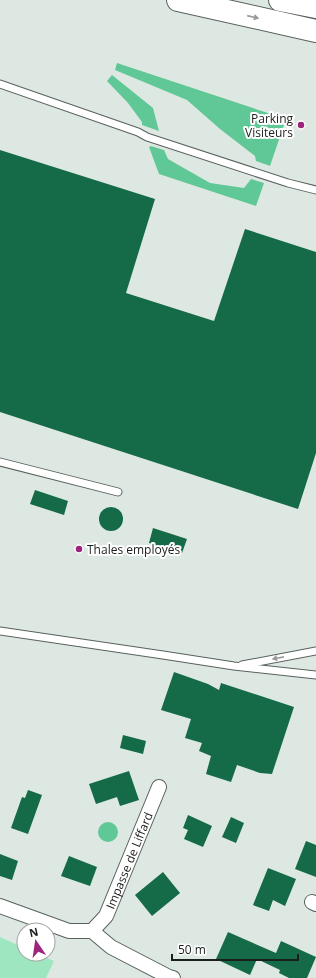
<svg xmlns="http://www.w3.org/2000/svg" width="316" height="978" viewBox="0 0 316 978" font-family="'Open Sans',sans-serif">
<rect width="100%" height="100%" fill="#dee8e2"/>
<path fill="#9de6c0" d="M0,937L24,948V954H37L54,961L46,978H0Z"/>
<g fill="#60c796">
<path d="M117,63L286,119L270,166L256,161L255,156L220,129L187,100L115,70Z"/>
<path d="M112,75L153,108L159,131L142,125V122L128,103L107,81Z"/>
<path d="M151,146L164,150L168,159L210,183L244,188L251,179L264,183L256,206L159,174L149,147Z"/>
<circle cx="108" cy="832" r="10"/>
</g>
<g fill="#156a48">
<path d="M0,150L155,199L126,293L214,321L245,229L316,252V453L298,509L0,412Z"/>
<path d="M35,490L68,501L64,515L30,504Z"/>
<circle cx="111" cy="519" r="12"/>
<path d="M153,528L187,539L182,553L149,543Z"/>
<path d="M174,672L208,684L219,690L221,683L294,707L272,774L260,773L237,765L231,782L206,774L211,756L199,751L202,743L185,738L191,719L161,710Z"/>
<path d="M123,735L146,741L143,754L120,748Z"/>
<path d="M129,771L139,800L120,806L117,797L96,804L89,784Z"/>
<path d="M28,790L42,795L28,834L11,828L22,797L25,798Z"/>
<path d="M188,815L212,826L203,847L184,839L188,830L183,828Z"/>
<path d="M231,817L244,823L236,843L222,837Z"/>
<path d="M306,841L316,845V877L295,869Z"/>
<path d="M0,854L18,861L12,880L0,876Z"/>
<path d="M69,856L97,867L90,886L61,876Z"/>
<path d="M268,868L296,879L285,906L273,900L269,911L253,905Z"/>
<path d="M163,872L180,893L152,916L135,895Z"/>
<path d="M228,932L276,953L281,941L316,957L307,978H289L279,973L280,970L257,959L250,975L216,959Z"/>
</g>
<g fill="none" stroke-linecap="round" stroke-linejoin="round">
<g stroke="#59615c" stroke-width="9">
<g id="lane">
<path d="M0,84L138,132L147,137L288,183L316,190"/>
<path d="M0,462L118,492"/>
<path d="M0,631L163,655L234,666L316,675"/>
<path d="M242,665L316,651"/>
</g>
</g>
<g stroke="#59615c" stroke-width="16">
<g id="street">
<path d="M312,902L316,904"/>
<path id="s1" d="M0,906L69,931H92L106,916L159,787"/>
<path d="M92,931L111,947L169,977L173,978"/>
</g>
</g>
<g stroke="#59615c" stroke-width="24">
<g id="primary">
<path d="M178,0L316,31"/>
<path d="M280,0L316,7"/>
</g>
</g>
<use href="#lane" stroke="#fff" stroke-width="7"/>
<use href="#street" stroke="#fff" stroke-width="14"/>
<use href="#primary" stroke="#fff" stroke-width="22"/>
</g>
<defs><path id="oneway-solid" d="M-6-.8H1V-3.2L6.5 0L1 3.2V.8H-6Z"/></defs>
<g fill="#989a99">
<use href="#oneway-solid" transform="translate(253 17) rotate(13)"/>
<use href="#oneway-solid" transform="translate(278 658) rotate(169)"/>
</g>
<g fill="#9d257e" stroke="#fff" stroke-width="1.5">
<circle cx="301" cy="125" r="4"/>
<circle cx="79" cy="549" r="4"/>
</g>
<g text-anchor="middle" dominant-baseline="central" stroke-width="4" stroke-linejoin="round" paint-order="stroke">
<g font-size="12" fill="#1a1e1c" stroke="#fff" text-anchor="end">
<text x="293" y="118">Parking<tspan x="293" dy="14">Visiteurs</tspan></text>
<text x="87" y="549" text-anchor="start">Thales employés</text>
</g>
<g font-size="12" fill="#1a1e1c" stroke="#fff">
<text stroke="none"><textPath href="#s1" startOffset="177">Impasse de Liffard</textPath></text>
</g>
</g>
<g transform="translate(36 942) rotate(347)"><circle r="19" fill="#ffffff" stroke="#a3a5a4"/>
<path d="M0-3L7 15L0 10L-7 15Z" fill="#9d257e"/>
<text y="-6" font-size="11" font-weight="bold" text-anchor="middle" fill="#1a1e1c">N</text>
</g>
<path d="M172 954v6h126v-6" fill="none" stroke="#1a1e1c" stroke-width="2"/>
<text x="178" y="954" font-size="12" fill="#1a1e1c" stroke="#ffffff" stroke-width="3" paint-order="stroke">50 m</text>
</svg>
